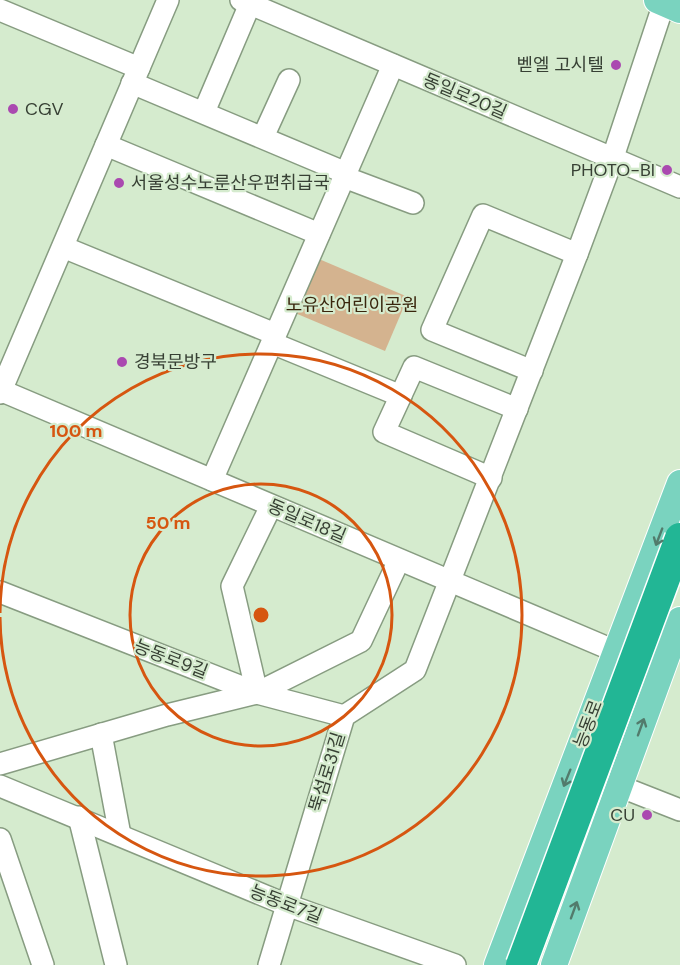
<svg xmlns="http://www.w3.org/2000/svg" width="680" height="965" viewBox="0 0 680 965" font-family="'DM Sans','Noto Sans KR',sans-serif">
<rect width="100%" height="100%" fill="#d5ebce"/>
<path fill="#d4b38f" d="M319,259L408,297L385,351L295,313Z"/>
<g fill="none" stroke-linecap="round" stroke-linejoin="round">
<g stroke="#879c81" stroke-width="24">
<g id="minor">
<path d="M241,0L680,187"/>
<path d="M0,10L139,68"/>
<path d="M132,83L346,173"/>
<path d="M204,112L250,4"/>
<path d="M263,137L289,80"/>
<path d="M106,145L319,234"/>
<path d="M344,177L413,203"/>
<path d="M63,247L275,334"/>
<path d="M272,343L401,396"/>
<path d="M532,371L432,330L483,215L577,254"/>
<path d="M0,390L615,651"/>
<path d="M0,393L168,0"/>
<path d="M491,478L384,432L414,367L517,409"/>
<path d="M212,480L393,65"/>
<path d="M0,592L257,693L344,716"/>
<path d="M257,693L232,586L271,506"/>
<path d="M101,734L120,835"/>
<path d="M0,764L167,715L257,693L361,641L399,560"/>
<path d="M0,786L287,905L455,965"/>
<path d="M619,786L680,810"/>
<path d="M79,817L116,965"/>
<path d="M0,839L43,965"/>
<path d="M269,965L344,716L415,670L577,254L612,160L664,3"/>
</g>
</g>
<g stroke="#fff" stroke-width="28">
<g id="major">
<path d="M657,0L680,10"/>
<path d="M497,965L680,483"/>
<path d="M554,965L680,620"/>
</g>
</g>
<use href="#minor" stroke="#fff" stroke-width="21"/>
<use href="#major" stroke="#7ad3bf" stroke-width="26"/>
<g stroke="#5a6656" stroke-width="7">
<g id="rail">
<path d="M522,965L680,537"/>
<path d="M532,965L680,564"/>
</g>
</g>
<use href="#rail" stroke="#d5ebce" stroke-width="4.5" stroke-dasharray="14" stroke-linecap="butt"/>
<g stroke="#fff" stroke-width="33" stroke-linecap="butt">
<path id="highway-bridge" d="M521,965L680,538"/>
</g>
<use href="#highway-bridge" stroke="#22b695" stroke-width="30"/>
</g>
<defs><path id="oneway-shaft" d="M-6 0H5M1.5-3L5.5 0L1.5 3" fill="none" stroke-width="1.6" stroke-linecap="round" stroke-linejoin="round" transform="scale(1.5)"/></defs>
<g stroke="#527b6c">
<use href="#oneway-shaft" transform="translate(659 537) rotate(111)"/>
<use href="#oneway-shaft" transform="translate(641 727) rotate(-70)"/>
<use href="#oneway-shaft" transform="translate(567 778) rotate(112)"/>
<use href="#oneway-shaft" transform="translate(574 910) rotate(-70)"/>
</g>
<g fill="none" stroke="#d65610" stroke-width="3">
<circle cx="261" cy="615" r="131"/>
<path d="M0 613A261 261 0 1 1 0 617"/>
</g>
<g fill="#aa49b0" stroke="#d5ebce" stroke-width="2">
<circle cx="616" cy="65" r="6"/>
<circle cx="13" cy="109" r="6"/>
<circle cx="667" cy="170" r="6"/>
<circle cx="119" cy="183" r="6"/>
<circle cx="122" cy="362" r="6"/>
<circle cx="647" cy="815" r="6"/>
</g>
<g text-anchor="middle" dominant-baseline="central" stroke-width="4.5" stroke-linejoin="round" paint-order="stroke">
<g font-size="18" fill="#374034" stroke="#d5ebce" text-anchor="end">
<text x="604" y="65">벧엘 고시텔</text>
<text x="25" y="109" text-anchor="start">CGV</text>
<text x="655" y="170">PHOTO-BI</text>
<text x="131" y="183" text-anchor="start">서울성수노룬산우편취급국</text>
<text x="134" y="362" text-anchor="start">경북문방구</text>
<text x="635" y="815">CU</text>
</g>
<g font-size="18" fill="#374034" stroke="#d5ebce">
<text transform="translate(465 96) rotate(23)">동일로20길</text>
<text transform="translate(307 521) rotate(23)">동일로18길</text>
<text transform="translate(171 659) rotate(21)">능동로9길</text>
<text transform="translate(588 724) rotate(-69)">능동로</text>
<text transform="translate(327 772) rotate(-73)">뚝섬로31길</text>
<text transform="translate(286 904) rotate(21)">능동로7길</text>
</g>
<g font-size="18" fill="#39250c" stroke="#d5ebce">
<text x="352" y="305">노유산어린이공원</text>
</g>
</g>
<circle cx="261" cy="615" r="9" fill="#d65610" stroke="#d5ebce" stroke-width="3"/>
<g font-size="18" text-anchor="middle" font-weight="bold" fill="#d65610" stroke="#d5ebce" stroke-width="4.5" stroke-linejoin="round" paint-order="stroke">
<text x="76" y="437">100 m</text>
<text x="168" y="529">50 m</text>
</g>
</svg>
